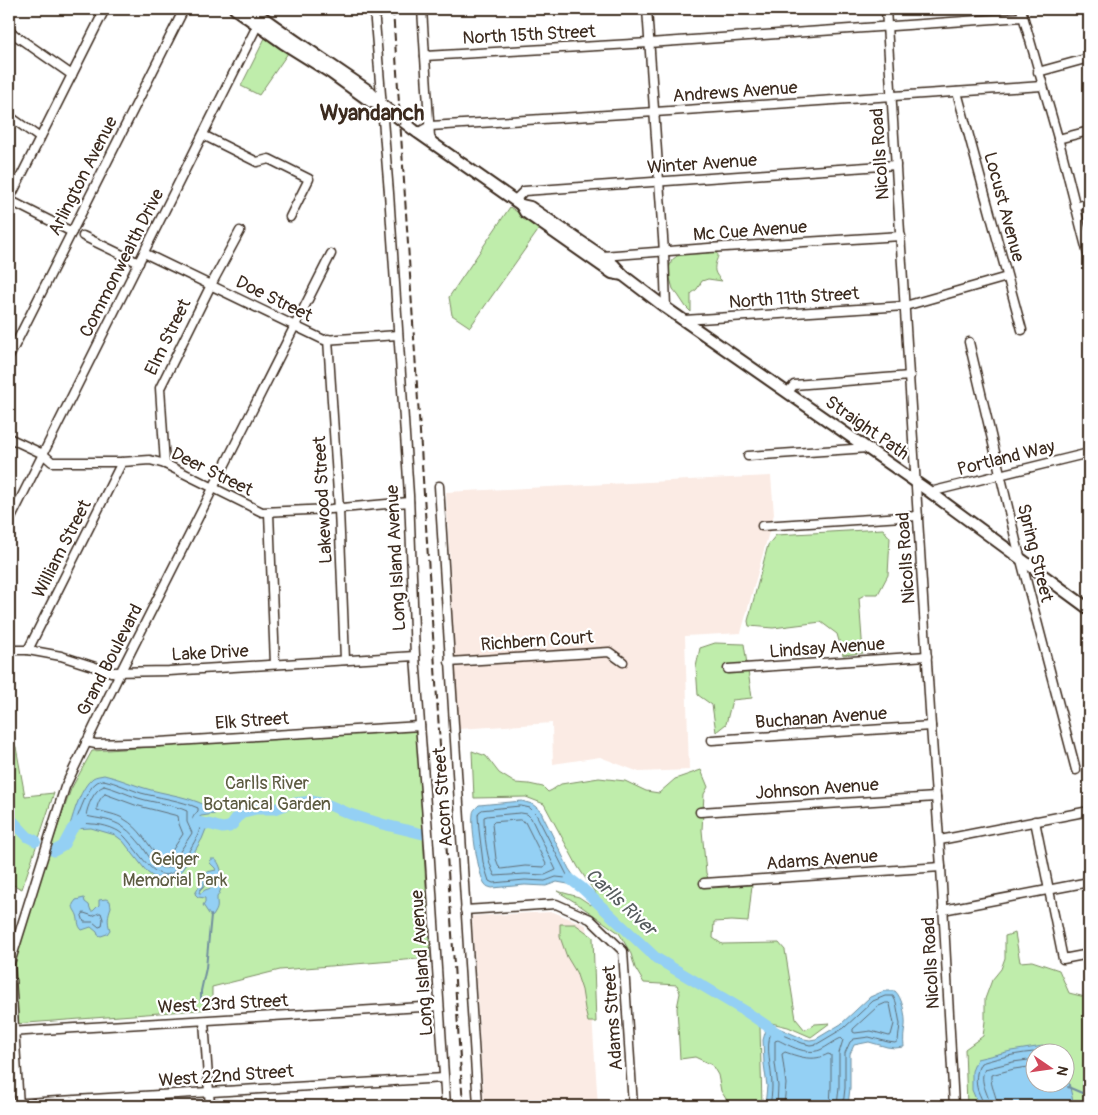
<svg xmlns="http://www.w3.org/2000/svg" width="1098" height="1115" viewBox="0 0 1098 1115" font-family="Pangolin,sans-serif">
<rect width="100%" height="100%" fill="#fff"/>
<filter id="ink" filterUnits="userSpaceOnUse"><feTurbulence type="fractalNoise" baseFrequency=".02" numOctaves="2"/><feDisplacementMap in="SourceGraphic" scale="10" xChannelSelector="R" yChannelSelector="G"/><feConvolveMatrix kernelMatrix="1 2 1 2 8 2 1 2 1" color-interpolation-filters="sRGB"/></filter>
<g filter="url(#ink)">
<g fill="#fbebe4">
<path d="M771,476L774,514L741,633L685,636L689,770L639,772L600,757L553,764L552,723L459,729L446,492Z"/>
<path d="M553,912L586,925L598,1106H484L472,916Z"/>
</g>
<g fill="#bfedab" stroke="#7d8c64" fill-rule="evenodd">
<path d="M265,38L288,53L259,95L241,86Z"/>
<path d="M510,207L540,228L470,327L452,315L449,297Z"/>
<path d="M703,251C729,253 713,256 715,271C716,275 719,278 722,281L708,279L702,281L697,289L691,294V312L686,307L678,295L673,289L668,271L672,260L677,256Z"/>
<path d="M883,529L890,538L888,575L878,594H866L859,598L863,653L843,655L837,634L821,622L773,628L749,626L748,621L768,545L776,535Z"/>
<path d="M715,643L744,644L752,698L732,700L726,724L716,732L712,705L698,695L696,667L700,648Z"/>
<path d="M417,730L430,958L280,970L212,987V1009L14,1024L10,963L71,789L92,751Z"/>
<path d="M9,738L16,747L25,796L54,793L22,889L9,883Z"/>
<path d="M472,751L486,756L499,773L515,783L529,784L543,787L548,792L552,790L561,784L599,778L625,781L646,791L659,793L675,779L701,770L708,787L704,794L702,830L706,873L712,888L752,885L748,922L732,921L714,922L713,938L722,944L779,943L785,950L796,1019L805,1030L815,1024L830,1023L811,1037L788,1027L767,1022L762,1019L760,1026L762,1106H735L728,1102L721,1091L718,1075L712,1065L695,1057L680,1059L677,1008L680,993L677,985L644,983L635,968L631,954L619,933L575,902L557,891L579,897L591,905L596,894L578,867L544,804L526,797L474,798Z"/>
<path d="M560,924H575L593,937L596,1022H588L585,1009L582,990L576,972L567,957L560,937Z"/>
<path d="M1015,933L1020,962L1032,961L1059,970L1069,993L1089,998V1105L1087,1106H967L965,1049L983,1036L985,1021V999L992,980L1001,969L1005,958V936ZM1036,1052H1066V1082H1036Z"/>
</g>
<g fill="#94d0f4" stroke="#708e9e" fill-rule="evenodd">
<path d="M104,775C117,778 129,783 141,787C164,795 197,796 215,812V814L201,816L198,818L199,822H211L212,825L206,829L202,839L196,849L178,876L168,880L159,879L152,876L147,872L123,841L115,835L91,828L72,829L70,825C74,812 81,787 93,778C96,776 100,776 104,775Z"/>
<path d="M522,801L532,804L540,810L569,869L582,888L568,884L557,882L546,886L525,885L492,888C489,887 487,887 485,884C478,875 471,827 473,814C473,810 476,808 479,805Z"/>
<path d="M211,859H215C224,867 224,888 217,897C217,907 219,907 213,916L211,917L203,905L205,902V898L198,897L195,894L207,872L216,870L215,868L210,863ZM209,875L213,877L217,876V886L205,890L201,893H199L200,890L204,886L205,878Z"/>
<path d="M84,898L85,902L89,905L91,911H93L99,905V900L106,899L110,901L111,907C108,915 107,921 110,930L107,934L101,936L98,935L97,932L91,927L82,930C77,925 79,921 77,915C75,910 73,910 73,904L76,900Z"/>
<path d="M884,991H895C902,997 906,1016 905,1026C904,1033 903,1039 904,1047L895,1048L887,1047L869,1042L854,1045L850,1054V1088L848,1106H765L767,1086L764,1064L763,1040L767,1026H774L804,1039L810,1040L816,1039L841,1024L870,997Z"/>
<path d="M1043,1046L1053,1048L1060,1051L1061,1052H1036V1082H1066V1069L1074,1106H979L972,1090V1071L977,1059L1011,1051Z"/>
</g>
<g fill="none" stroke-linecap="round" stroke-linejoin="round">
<g stroke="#5f6c74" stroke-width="1">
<path d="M104,780C117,783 129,789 141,793C160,798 180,800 198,808V811C190,819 191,822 200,828C197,841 188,851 182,862C180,865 177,869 175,871C154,889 133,839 118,831C111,827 100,824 92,824C87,823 82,824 77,823L76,821C80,811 87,789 96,783C98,781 102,780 104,780Z"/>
<path d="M104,786C116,789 126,794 138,798C154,803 172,804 187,811V822L192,833L170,867C156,872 149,856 142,846C136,839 131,832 123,827C112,819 98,819 86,816C87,807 94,789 104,786Z"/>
<path d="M105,794L135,805L178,816L179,824L183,834L166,860H164L159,858C148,845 140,828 124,819C116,814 106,813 97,810C96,806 101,796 105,794Z"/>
<path d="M521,806L530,808L536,814L567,875L566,878L556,877L545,881L525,880L493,883L489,881L483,862L479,830L478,815L479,812L482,810Z"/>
<path d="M521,813L527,814L531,818L556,870L545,875L525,874L495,876C487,862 484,834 484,817L487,816Z"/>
<path d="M520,820L525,822L546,864L544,867L525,866L501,869L499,867L496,859L492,824L494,822Z"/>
<path d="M84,913L93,916L99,913H101L103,919L102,926L99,927L93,922H84L82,916Z"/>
<path d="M886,1003H889L890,1004L894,1024L891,1035L889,1036L871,1031L855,1033L853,1032V1029L877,1007Z"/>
<path d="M770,1106C771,1100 772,1093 772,1086C772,1068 765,1049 771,1032L773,1031L802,1043L810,1045L817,1044L844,1028L873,1001L885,996H893L896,1002L900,1024L898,1041L895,1043L888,1042L869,1037L854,1039L850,1042L845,1053V1088L843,1106"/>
<path d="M777,1106L778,1086L775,1063V1041L778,1040C790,1046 806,1055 820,1050C827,1047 834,1041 841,1038L843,1040L839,1053V1087L837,1106"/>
<path d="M784,1106L786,1084L782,1054L785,1052C800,1057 813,1062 828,1054L831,1055V1087L830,1106"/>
<path d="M984,1106C983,1101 980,1096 978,1091C975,1082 976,1071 981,1063C1001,1057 1029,1050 1051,1052"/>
<path d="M990,1106C989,1093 978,1082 985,1069L1013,1062L1036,1059"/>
<path d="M997,1106C997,1094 990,1087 991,1075L1014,1069L1036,1066"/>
</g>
<g stroke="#708e9e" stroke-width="2">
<path d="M225,809C239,804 243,802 256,809"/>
<path d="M201,1001V991L206,968L211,915"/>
<path d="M1068,1087L1089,1096"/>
</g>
<g stroke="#94d0f4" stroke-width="11">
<path d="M9,817L28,837L36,841"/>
<path d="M197,822L212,825L222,828L229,827L233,824L236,818L244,812L256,809H275L288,804L312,801L329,805L350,814L382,824L423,834"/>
<path d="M54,851L63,846L72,829L83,819"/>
<path d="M570,879L582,888L656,958L745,1011L779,1034"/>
</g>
<g stroke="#3b2a1e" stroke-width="11">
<g id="minor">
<path d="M374,9L389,193L409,495L415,656L429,846L446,1106"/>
<path d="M422,9L430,137L433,143"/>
<path d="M647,9L664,252L666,308"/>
<path d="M886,9L931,726L941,867L954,1106"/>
<path d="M1021,9C1033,52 1046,95 1058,138C1069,178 1078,218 1089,258"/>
<path d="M9,31L72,75"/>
<path d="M425,56L649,43L1023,17"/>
<path d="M1038,72L1089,58"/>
<path d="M957,92L1022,330"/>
<path d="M9,116L40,138"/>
<path d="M417,133L430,126L655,112L1042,86"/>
<path d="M203,135L257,162L269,159L309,179L290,217"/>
<path d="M1058,139L1089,131"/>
<path d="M514,201L524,191L896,165"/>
<path d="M1075,207L1089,203"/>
<path d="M72,232L9,200L105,9"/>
<path d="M83,236L139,263"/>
<path d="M144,253L324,340L398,335"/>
<path d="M602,256L709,248L901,236"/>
<path d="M684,320L905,306L1007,277"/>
<path d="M328,339L339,509L345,660"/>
<path d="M969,342L1016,541L1076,770"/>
<path d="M9,357L184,9"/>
<path d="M788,392L794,385L910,376"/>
<path d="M9,438L43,454L52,462H122L150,460L165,464L262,512L331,509L409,502"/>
<path d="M748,456L868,448"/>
<path d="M165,464L160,388L211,285L240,231"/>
<path d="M439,486L478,1106"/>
<path d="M930,492L1089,453"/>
<path d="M269,513L275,664"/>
<path d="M9,522L260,20"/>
<path d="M762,526L918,516"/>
<path d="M9,650H28L61,656L111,672L169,671L415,656"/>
<path d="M28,650L122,462"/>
<path d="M449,662L609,652L623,662"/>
<path d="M728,669L927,656"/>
<path d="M712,740L931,726"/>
<path d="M86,742L96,744L159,742L420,726"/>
<path d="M700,812L936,797"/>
<path d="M1035,821L1063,959L1089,954"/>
<path d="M940,840L1089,811"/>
<path d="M704,883L941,867"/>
<path d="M465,910L556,904L590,919L623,951L633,1106"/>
<path d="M943,910L1089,882"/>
<path d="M204,1021L210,1106"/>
<path d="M9,1032L439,1006"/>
<path d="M9,1104L444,1078"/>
<path d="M19,1106L10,963L65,787L121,671L331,254"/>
</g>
</g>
<g stroke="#3b2a1e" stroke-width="14">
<g id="major">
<path d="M235,9L283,43L331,73L371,102L382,105"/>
<path d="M251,9L293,39L369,91L382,105L414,130L521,205L530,207L602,256L614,265L624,276L666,308L930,492L1089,609"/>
<path d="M521,205L525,212L612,273L623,275"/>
</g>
</g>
<use href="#minor" stroke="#fff" stroke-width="8"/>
<use href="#major" stroke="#fff" stroke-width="10"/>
<path stroke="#3b2a1e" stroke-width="2" stroke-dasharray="8 4" stroke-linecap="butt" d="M393,9L463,1106"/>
</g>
</g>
<g text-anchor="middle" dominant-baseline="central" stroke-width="4.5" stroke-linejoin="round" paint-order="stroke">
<g font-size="18" fill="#3b2a1e" stroke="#fff">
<text transform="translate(529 35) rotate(-3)">North 15th Street</text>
<text transform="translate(735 92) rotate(-4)">Andrews Avenue</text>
<text transform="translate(880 154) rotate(-94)">Nicolls Road</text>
<text transform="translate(702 164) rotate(-4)">Winter Avenue</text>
<text transform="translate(83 176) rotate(-63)">Arlington Avenue</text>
<text transform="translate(1004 207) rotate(75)">Locust Avenue</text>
<text transform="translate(750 231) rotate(-4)">Mc Cue Avenue</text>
<text transform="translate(122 263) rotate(-63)">Commonwealth Drive</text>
<text transform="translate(794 298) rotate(-4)">North 11th Street</text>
<text transform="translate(274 299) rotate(26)">Doe Street</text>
<text transform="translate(168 337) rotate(-64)">Elm Street</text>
<text transform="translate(867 428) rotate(35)">Straight Path</text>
<text transform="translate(1006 458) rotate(-14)">Portland Way</text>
<text transform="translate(212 472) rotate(26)">Deer Street</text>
<text transform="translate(323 500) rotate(-93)">Lakewood Street</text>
<text transform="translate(62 549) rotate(-63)">William Street</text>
<text transform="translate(1035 553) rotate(76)">Spring Street</text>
<text transform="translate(396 558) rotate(-93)">Long Island Avenue</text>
<text transform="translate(906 558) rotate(-94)">Nicolls Road</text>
<text transform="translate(537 641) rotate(-4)">Richbern Court</text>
<text transform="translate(827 648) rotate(-4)">Lindsay Avenue</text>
<text transform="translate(210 653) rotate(-3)">Lake Drive</text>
<text transform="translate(110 660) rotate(-63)">Grand Boulevard</text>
<text transform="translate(821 718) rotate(-4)">Buchanan Avenue</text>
<text transform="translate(252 721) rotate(-4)">Elk Street</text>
<text transform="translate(817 789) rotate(-4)">Johnson Avenue</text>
<text transform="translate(443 797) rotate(-94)">Acorn Street</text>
<text transform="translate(822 860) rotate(-4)">Adams Avenue</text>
<text transform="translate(422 963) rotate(-94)">Long Island Avenue</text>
<text transform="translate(931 963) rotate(-93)">Nicolls Road</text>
<text transform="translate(223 1004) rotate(-3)">West 23rd Street</text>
<text transform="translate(613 1018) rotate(-94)">Adams Street</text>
<text transform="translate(226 1076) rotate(-4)">West 22nd Street</text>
</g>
<g font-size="18" fill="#5c5b41" stroke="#fff">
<text x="267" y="783">Carlls River<tspan x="267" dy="21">Botanical Garden</tspan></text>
<text x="175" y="859">Geiger<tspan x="175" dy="21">Memorial Park</tspan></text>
</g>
<g font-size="19" font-style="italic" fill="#565c5e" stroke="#fff">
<text transform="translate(621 902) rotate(43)">Carlls River</text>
</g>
<g font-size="22" font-weight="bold" fill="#3b2a1e" stroke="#fff">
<text x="372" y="113">Wyandanch</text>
</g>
</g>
<rect width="1098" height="1115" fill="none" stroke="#fff" stroke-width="30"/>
<rect x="15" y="15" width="1068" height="1085" fill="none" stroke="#3b2a1e" stroke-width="2" filter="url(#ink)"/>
<g transform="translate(1050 1068) rotate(103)"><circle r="24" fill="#ffffff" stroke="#b1aaa5"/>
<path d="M0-4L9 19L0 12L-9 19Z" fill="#d1495b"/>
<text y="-8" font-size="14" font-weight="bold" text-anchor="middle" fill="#3b2a1e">N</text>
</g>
</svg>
